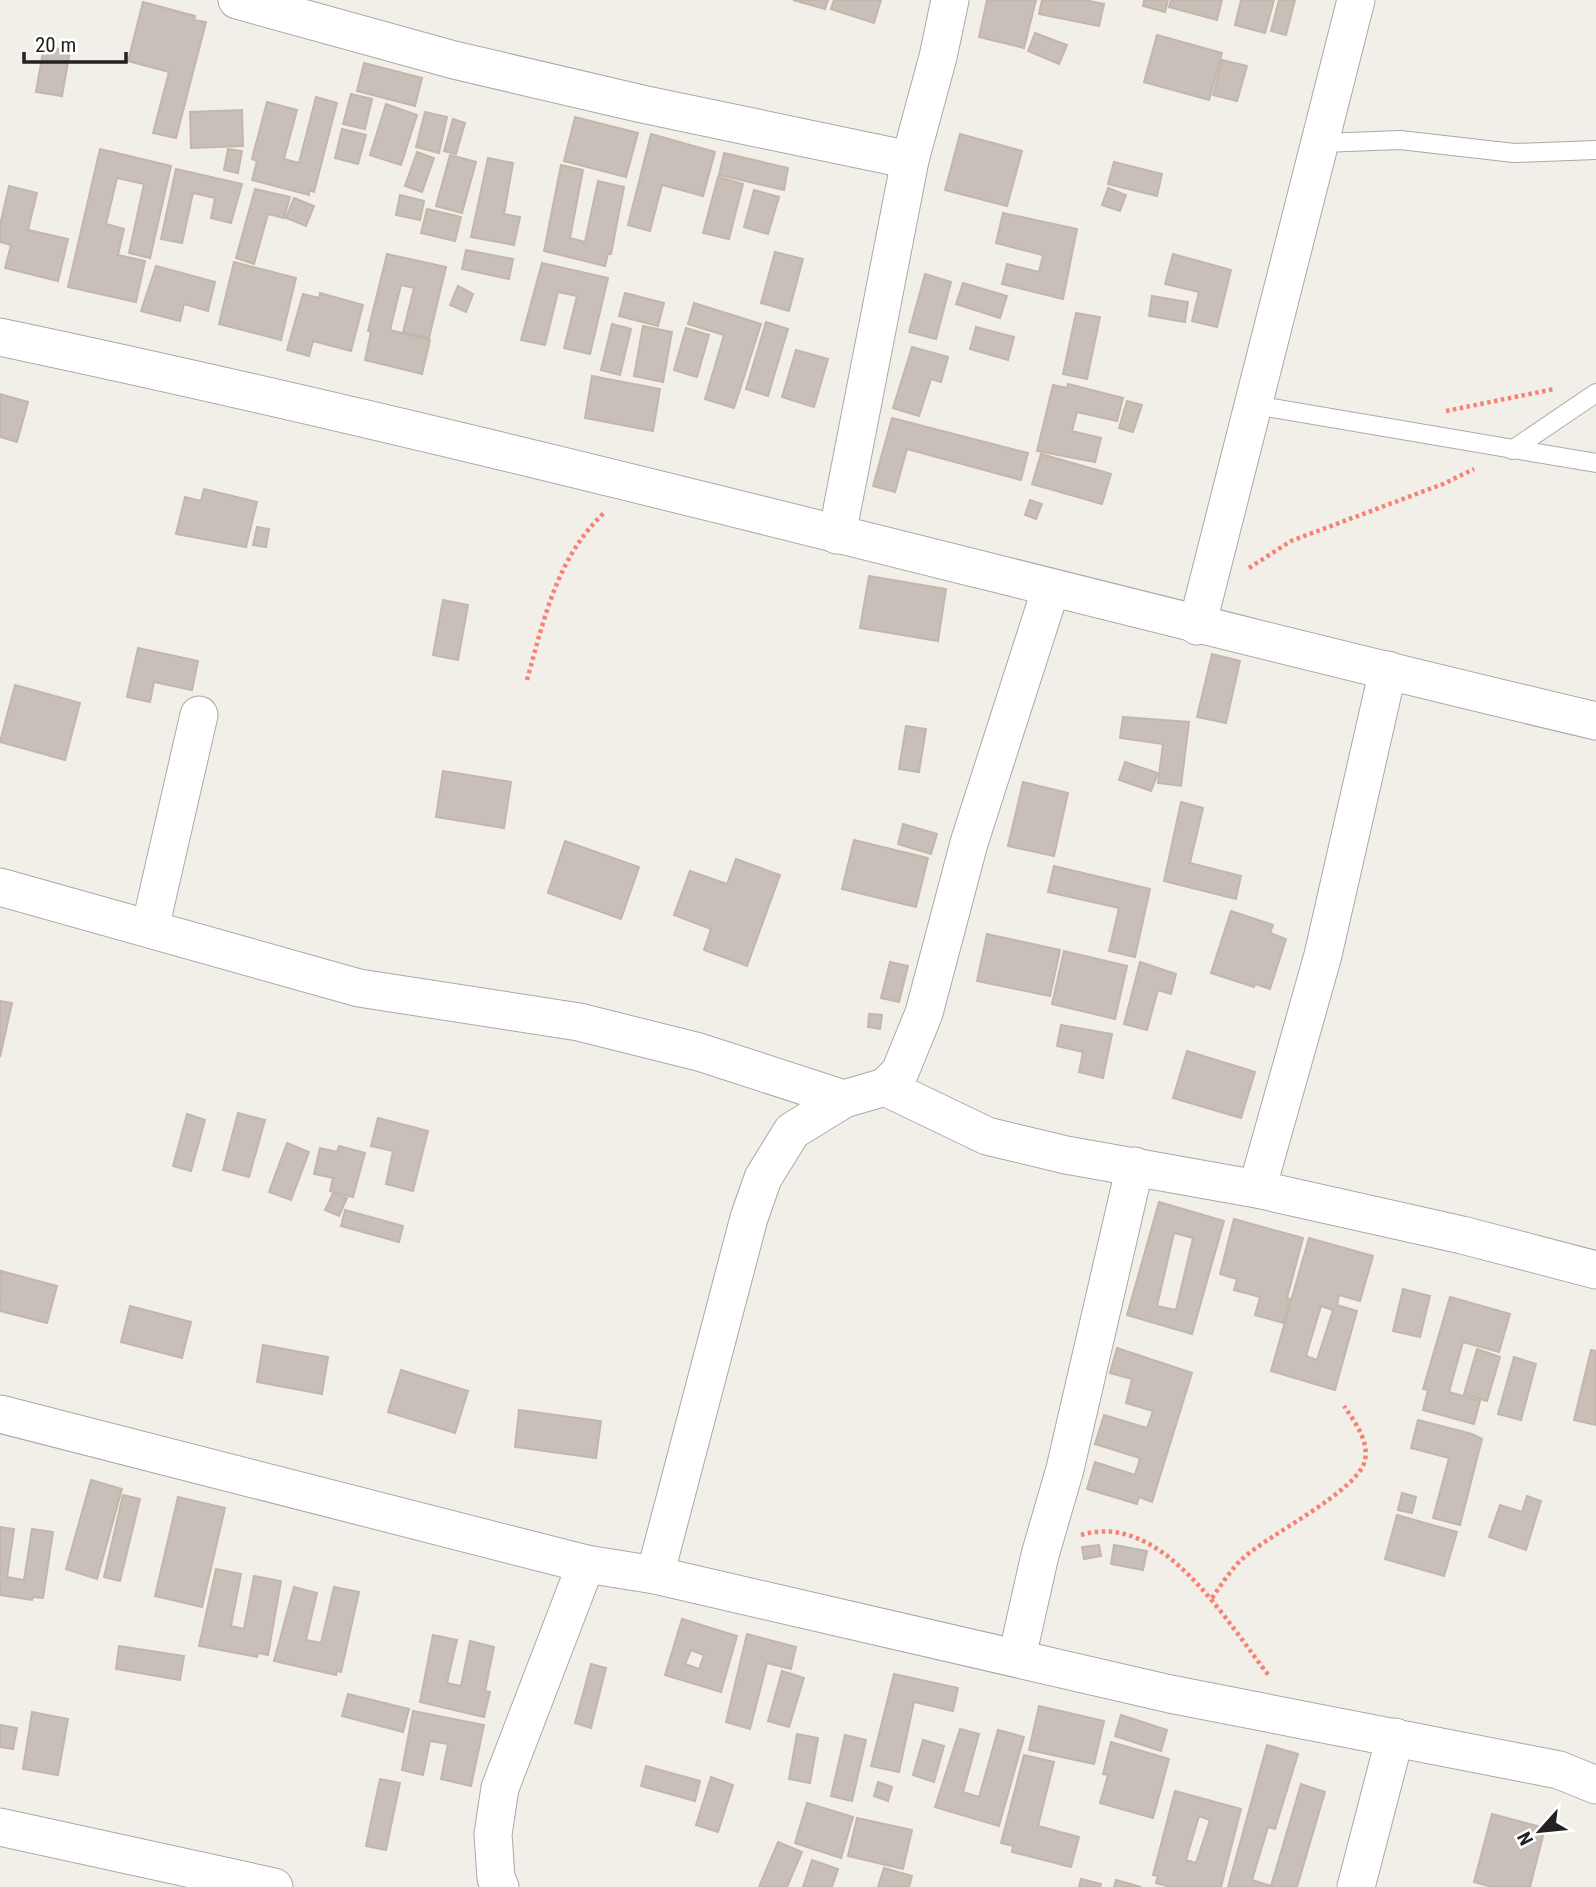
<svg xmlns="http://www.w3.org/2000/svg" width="1596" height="1887" viewBox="0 0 1596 1887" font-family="'Roboto Condensed',sans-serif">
<rect width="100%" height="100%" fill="#f2efe9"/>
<g fill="#c7bfb8" stroke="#c4b6ab" stroke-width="2" fill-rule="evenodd">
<path d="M793,0H828L825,9Z"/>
<path d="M834,0H881L874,23L831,9Z"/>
<path d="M987,0H1036L1024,48L979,37Z"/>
<path d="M1042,0H1085L1104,4L1099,26L1039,14Z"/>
<path d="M1144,0H1168L1165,12L1143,6Z"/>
<path d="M1171,0H1222L1217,20L1169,7Z"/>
<path d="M1241,0H1274L1265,33L1235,25Z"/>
<path d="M1279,0H1295L1286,35L1271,31Z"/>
<path d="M143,2L195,16L194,20L206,22L176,138L153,133L169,72L128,61Z"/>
<path d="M1035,33L1067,45L1059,64L1028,51Z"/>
<path d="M1157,35L1222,53L1209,100L1144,82Z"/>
<path d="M44,46L70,51L62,96L36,92Z"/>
<path d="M1222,60L1247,66L1237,101L1213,95Z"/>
<path d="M364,63L422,78L415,106L357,91Z"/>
<path d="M351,94L372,99L365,129L343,124Z"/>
<path d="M316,97L337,103L314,192L309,190V195L252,180L257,161L252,159L267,102L297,110L284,159L299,163Z"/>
<path d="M386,104L417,115L401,165L370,155Z"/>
<path d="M242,110L243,146L191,148L190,112Z"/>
<path d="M425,112L447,117L439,153L416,147Z"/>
<path d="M575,117L638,133L626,177L564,161Z"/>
<path d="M453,119L465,123L456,154L444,151Z"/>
<path d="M342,129L366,135L358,164L335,158Z"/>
<path d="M651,134L715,152L703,196L662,185L650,231L628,225Z"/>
<path d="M960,134L1022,151L1007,206L945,190Z"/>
<path d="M100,149L171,166L150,258L129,253L144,184L117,178L106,224L124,229L118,255L145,261L136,302L68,287Z"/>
<path d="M228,149L242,151L238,173L224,170Z"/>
<path d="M417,152L434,158L422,192L405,186Z"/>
<path d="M724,153L788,168L784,190L719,175Z"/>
<path d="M450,155L476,162L462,213L436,206Z"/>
<path d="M488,158L513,163L504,214L520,217L514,245L471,237Z"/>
<path d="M1114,162L1162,174L1157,196L1108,184Z"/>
<path d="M561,165L583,170L570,238L585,242L598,181L624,187L611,254H608L605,266L544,251Z"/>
<path d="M176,169L242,184L231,223L211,218L215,198L193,193L182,243L161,239Z"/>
<path d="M718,177L743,184L729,239L703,233Z"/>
<path d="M9,186L37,193L28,230L68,239L58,281L5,268L11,245L0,242V225Z"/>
<path d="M1108,188L1126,195L1120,211L1102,205Z"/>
<path d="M255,189L290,197L284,218L268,214L254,264L236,258Z"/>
<path d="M754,190L779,197L768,234L744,227Z"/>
<path d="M400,195L424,201L420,220L396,215Z"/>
<path d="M294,198L314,206L306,226L286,218Z"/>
<path d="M427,209L461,217L455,241L421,233Z"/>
<path d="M1003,213L1077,229L1063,299L1002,284L1007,264L1039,272L1043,255L996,243Z"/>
<path d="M466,250L513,259L509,279L462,269Z"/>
<path d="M775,252L803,259L789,311L761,303Z"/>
<path d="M387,254L446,267L429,338L403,332L414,288L401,285L390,330L430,340L422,374L365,360L371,332L368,331Z"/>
<path d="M1173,254L1231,270L1217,327L1192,321L1199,292L1165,284Z"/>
<path d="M234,262L296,278L281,340L219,324Z"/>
<path d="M542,263L608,278L590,354L564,348L577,296L558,292L545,345L521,340Z"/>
<path d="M156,266L215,282L208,311L184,304L180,321L141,311Z"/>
<path d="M925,274L951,282L936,339L909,332Z"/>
<path d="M963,283L1007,296L1000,318L956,304Z"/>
<path d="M458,286L473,294L466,312L450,305Z"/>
<path d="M320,293L363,305L351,351L313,341L309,356L287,350L303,294L319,298Z"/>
<path d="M625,293L664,303L658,326L619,316Z"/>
<path d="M1152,296L1188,302L1185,322L1149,316Z"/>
<path d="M694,303L761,324L734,408L705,399L724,335L688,324Z"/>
<path d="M1076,313L1100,317L1087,379L1063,374Z"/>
<path d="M766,322L788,329L768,396L746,389Z"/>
<path d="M612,324L631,329L620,375L601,370Z"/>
<path d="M643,326L672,332L663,382L634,376Z"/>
<path d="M976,327L1014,337L1008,360L970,349Z"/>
<path d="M686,328L709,335L697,377L674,370Z"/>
<path d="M912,347L948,357L941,382L931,379L919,416L893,408Z"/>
<path d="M796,350L828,359L814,407L782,397Z"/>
<path d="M592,376L660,389L653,431L585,418Z"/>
<path d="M1068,384L1123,398L1117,421L1077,412L1072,431L1101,438L1095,462L1037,451L1053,385L1067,388Z"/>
<path d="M0,394L28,402L17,442L0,437Z"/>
<path d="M1127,401L1142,405L1133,432L1119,428Z"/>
<path d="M892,418L1028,453L1021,480L907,449L895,492L873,486Z"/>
<path d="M1041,454L1111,474L1102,504L1032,484Z"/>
<path d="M204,489L257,502L246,547L176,534L185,497L201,501Z"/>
<path d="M1030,500L1042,504L1036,519L1025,515Z"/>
<path d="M257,527L269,529L266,547L253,545Z"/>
<path d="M869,576L946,589L938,641L860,628Z"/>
<path d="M443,600L468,605L458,660L433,655Z"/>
<path d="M138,648L198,661L192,690L154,682L150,702L127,697Z"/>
<path d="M1212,654L1240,661L1226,723L1197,717Z"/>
<path d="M15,685L80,703L65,760L0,742Z"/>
<path d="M1123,717L1189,722L1181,786L1158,783L1163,744L1120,738Z"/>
<path d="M906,726L926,729L919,772L899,769Z"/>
<path d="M1125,762L1158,773L1151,791L1119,780Z"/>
<path d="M443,771L511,782L504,828L436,817Z"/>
<path d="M1023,782L1068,793L1054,856L1008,846Z"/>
<path d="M1181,802L1203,808L1190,863L1241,876L1236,899L1164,881Z"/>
<path d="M903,824L937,834L931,854L898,844Z"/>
<path d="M854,840L928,858L916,907L842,889Z"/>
<path d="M565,841L639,867L621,919L548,893Z"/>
<path d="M736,859L780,875L747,966L704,950L711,929L674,915L690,871L727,884Z"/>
<path d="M1054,866L1150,889L1135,957L1109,951L1119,908L1048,892Z"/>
<path d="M1231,911L1273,925L1270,933L1286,939L1270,989L1255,984L1254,987L1211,973Z"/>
<path d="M987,934L1060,950L1050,996L977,981Z"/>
<path d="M1064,951L1127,966L1115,1019L1052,1004Z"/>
<path d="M890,962L908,966L899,1002L881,998Z"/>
<path d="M1140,962L1176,974L1171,994L1158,990L1147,1030L1124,1024Z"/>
<path d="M0,1001L12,1003L0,1057Z"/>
<path d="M869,1014L882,1015L880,1029L868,1027Z"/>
<path d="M1061,1025L1112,1034L1103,1078L1079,1072L1083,1052L1057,1046Z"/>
<path d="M1187,1051L1255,1072L1241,1118L1173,1098Z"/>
<path d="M238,1113L265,1120L249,1177L223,1170Z"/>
<path d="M187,1114L205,1120L191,1171L173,1166Z"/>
<path d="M378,1118L428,1131L413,1191L386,1184L393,1151L371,1146Z"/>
<path d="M287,1143L309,1152L291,1200L269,1192Z"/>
<path d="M339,1146L365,1153L353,1197L330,1191L333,1178L314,1174L320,1148L337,1152Z"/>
<path d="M333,1193L347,1198L339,1216L325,1210Z"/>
<path d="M1159,1202L1224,1221L1192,1334L1127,1315ZM1174,1233L1193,1238L1176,1310L1157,1306Z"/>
<path d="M345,1210L403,1226L399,1242L341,1226Z"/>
<path d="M1234,1219L1303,1238L1287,1298L1291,1299L1284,1323L1255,1315L1260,1297L1234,1290L1237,1279L1220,1274Z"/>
<path d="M1309,1238L1373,1256L1360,1301L1339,1295L1337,1305L1357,1311L1335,1390L1271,1371ZM1321,1306L1333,1310L1317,1360L1306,1356Z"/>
<path d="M1,1271L57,1286L47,1323L0,1311Z"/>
<path d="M1403,1289L1430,1296L1420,1337L1393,1331Z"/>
<path d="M1450,1297L1510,1314L1499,1352L1463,1342L1449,1392L1480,1401L1474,1424L1423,1410L1428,1390L1423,1389Z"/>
<path d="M130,1306L191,1322L182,1358L121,1342Z"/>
<path d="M263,1345L328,1357L322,1394L257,1382Z"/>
<path d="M1117,1348L1192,1373L1152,1502L1139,1497L1137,1504L1087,1489L1095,1462L1135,1475L1140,1458L1095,1444L1104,1415L1147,1428L1153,1411L1126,1403L1132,1379L1110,1373Z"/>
<path d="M1477,1349L1500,1357L1487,1401L1464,1394Z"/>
<path d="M1591,1350L1596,1351V1425L1574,1420Z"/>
<path d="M1514,1357L1536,1364L1521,1420L1498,1414Z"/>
<path d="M401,1370L468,1391L455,1433L388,1412Z"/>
<path d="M519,1410L601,1421L596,1458L515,1447Z"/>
<path d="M1418,1420L1472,1434L1482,1439L1460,1525L1433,1518L1449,1458L1411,1448Z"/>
<path d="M91,1480L122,1489L97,1579L66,1569Z"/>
<path d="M1402,1493L1416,1497L1412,1513L1398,1510Z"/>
<path d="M123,1495L140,1499L120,1581L104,1577Z"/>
<path d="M1527,1496L1541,1501L1526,1550L1489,1537L1500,1505L1522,1512Z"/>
<path d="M178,1497L225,1508L202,1607L155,1596Z"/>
<path d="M1397,1515L1457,1532L1444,1576L1385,1559Z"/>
<path d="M0,1527L14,1529L7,1577L24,1580L32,1529L53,1532L43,1598L33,1597L32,1600L0,1595Z"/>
<path d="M1099,1545L1101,1556L1084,1559L1082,1547Z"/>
<path d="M1114,1545L1147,1551L1143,1570L1111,1564Z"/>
<path d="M216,1569L241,1574L231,1626L244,1629L254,1576L281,1581L268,1655L258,1653L257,1657L199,1646Z"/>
<path d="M294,1587L317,1593L306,1640L321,1643L334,1587L359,1592L341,1672L337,1671L336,1675L274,1661Z"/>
<path d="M682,1619L737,1636L721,1692L665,1675ZM691,1650L704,1655L699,1669L685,1664Z"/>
<path d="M747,1634L796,1647L791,1669L767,1663L750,1729L726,1722Z"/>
<path d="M433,1635L457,1640L447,1683L461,1686L470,1641L494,1647L485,1691L490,1692L484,1717L420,1702Z"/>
<path d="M119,1646L184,1656L180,1680L116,1669Z"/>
<path d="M591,1664L606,1668L591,1728L575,1723Z"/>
<path d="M782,1671L804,1678L789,1727L768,1721Z"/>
<path d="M894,1674L958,1688L953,1711L914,1702L899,1772L871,1766Z"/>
<path d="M348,1694L409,1709L403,1732L342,1716Z"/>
<path d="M1039,1706L1104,1721L1094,1764L1029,1750Z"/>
<path d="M413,1711L484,1725L471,1786L441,1779L448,1744L430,1741L423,1775L402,1770Z"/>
<path d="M32,1712L68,1719L58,1775L23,1769Z"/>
<path d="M1121,1715L1167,1730L1161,1751L1115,1736Z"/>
<path d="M0,1725L17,1728L13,1749L0,1747Z"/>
<path d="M960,1729L979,1734L963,1792L979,1797L998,1730L1024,1737L999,1826L935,1807Z"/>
<path d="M797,1734L818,1738L810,1783L789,1779Z"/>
<path d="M845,1735L866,1740L852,1801L831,1796Z"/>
<path d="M923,1740L944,1746L934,1782L913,1775Z"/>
<path d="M1111,1742L1169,1759L1153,1818L1100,1803L1108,1775L1103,1774Z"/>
<path d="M1267,1745L1298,1754L1275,1829L1268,1827L1252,1880L1271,1886L1301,1784L1325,1792L1297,1887H1228Z"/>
<path d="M1024,1755L1054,1762L1038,1826L1079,1837L1071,1867L1012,1852L1013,1846L1001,1843Z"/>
<path d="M646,1766L700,1781L695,1801L641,1786Z"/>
<path d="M711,1777L733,1785L718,1832L696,1825Z"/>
<path d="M380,1779L400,1783L386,1850L366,1846Z"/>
<path d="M878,1782L892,1787L888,1801L874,1796Z"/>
<path d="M1175,1791L1241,1809L1221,1887H1170L1156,1883L1158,1876L1153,1875ZM1199,1816L1210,1820L1196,1863L1186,1860Z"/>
<path d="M807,1803L853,1817L841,1858L795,1843Z"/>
<path d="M1492,1814L1545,1828L1530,1887H1492L1474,1882Z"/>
<path d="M857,1818L912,1830L903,1869L848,1856Z"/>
<path d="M778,1842L802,1852L787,1887H759Z"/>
<path d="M812,1860L838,1869L832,1887H803Z"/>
<path d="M884,1868L912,1876L909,1887H878Z"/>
<path d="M1081,1879L1101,1884L1100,1887H1079Z"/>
<path d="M1116,1880L1141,1887H1114Z"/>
</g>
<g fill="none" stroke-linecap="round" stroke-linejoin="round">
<g stroke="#a9a9a9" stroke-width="20">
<g id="service">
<path d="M1322,143L1400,140L1514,153L1596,150"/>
<path d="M1254,405L1596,463"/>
<path d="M1512,450L1596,393"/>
</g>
</g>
<g stroke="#a9a9a9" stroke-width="39">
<g id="minor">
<path d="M237,0L454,60L642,104L910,160"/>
<path d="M0,337C535,450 1063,595 1596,721"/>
<path d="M837,535L910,160L938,57L950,0"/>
<path d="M1197,626L1356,0"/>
<path d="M0,887L359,988L579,1022L699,1052L844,1099"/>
<path d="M150,928L199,715"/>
<path d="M885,1087L987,1136L1066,1155L1257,1189L1462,1235L1596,1270"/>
<path d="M1257,1189L1323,955L1388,670"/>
<path d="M0,1414L586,1564L655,1575L1170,1694L1559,1770L1596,1785"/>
<path d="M655,1575L749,1218L763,1178L792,1131L844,1099L885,1087L900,1072L924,1013L969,843L1051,588"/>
<path d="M1017,1657L1040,1555L1065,1469L1135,1166"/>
<path d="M0,1827L274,1887"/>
<path d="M500,1887L496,1878L493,1834L500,1788L586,1564"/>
<path d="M1356,1887L1395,1737"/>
</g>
</g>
<g stroke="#fa8072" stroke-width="4.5" stroke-dasharray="3.5 3.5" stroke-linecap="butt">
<path d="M1446,411L1554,389"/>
<path d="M1249,568L1291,541L1443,484L1474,469"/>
<path d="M527,680C544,619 557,557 604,513"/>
<path d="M1081,1535C1163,1510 1227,1623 1270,1677"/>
<path d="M1212,1598C1221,1585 1230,1571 1241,1560C1267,1535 1359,1491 1365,1460C1369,1440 1354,1421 1344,1406"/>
</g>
<use href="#service" stroke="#fff" stroke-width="18"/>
<use href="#minor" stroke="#fff" stroke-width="37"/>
</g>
<g transform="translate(1540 1831) rotate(243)" stroke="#ffffff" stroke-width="5" paint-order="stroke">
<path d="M0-5L12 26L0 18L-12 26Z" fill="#222222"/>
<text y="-10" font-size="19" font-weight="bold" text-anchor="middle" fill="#222222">N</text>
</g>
<path d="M24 52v10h102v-10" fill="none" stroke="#222222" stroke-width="3.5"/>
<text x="35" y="52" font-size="21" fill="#222222" stroke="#ffffff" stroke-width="5" paint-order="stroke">20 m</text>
</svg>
